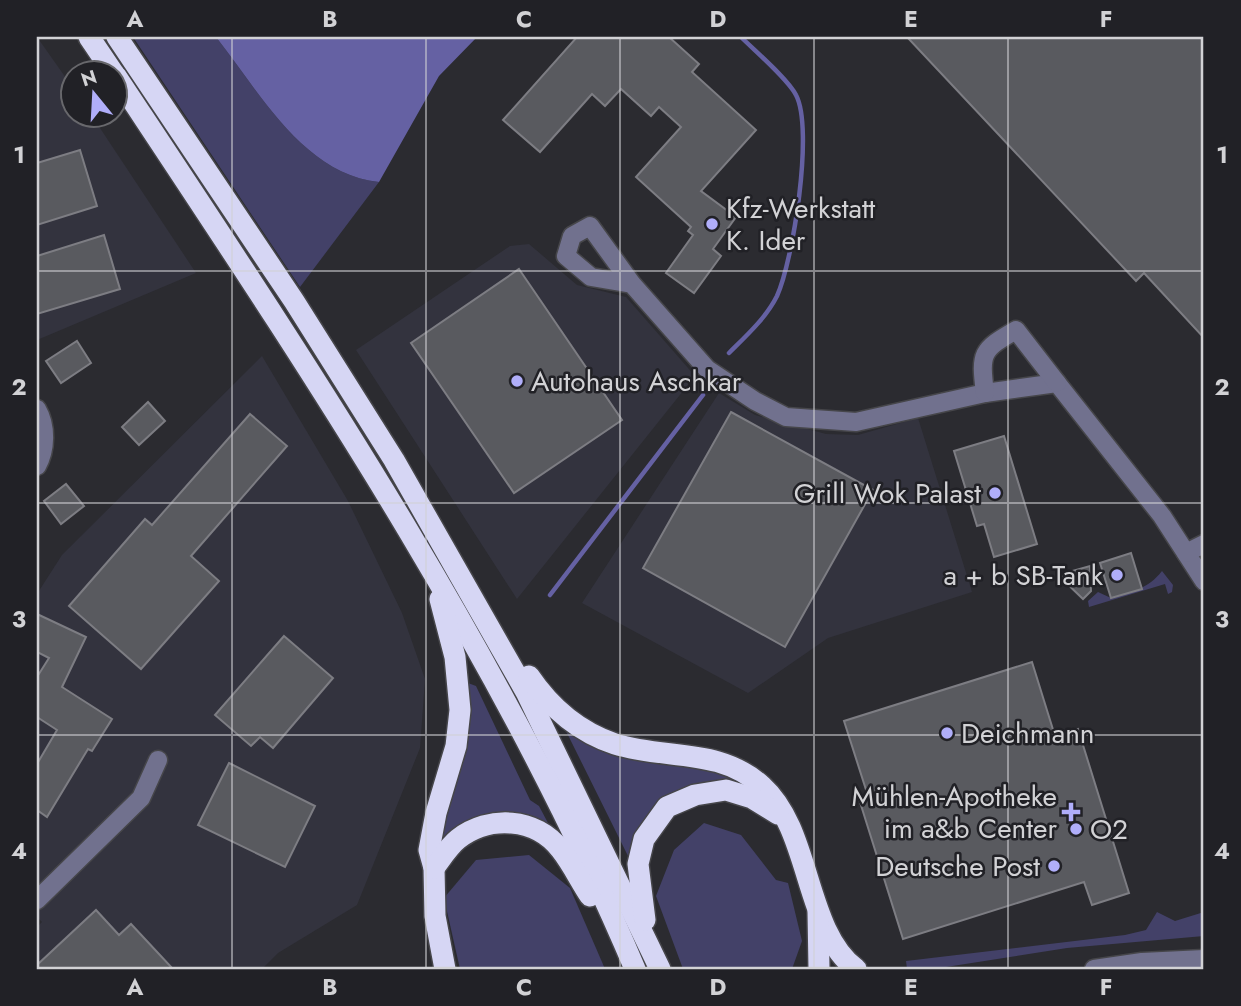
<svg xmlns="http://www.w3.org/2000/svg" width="1241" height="1006" viewBox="0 0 1241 1006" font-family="Jost,sans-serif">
<rect width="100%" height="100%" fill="#2b2b30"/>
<g fill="#33333e">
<path d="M37,37L73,88L74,116H92L196,273L37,340Z"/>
<path d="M529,244L577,285L626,297L695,376L517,599L356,350L510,246Z"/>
<path d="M262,356L348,501L402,613L425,679L420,748L357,905L278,953L262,969H37V927L42,922L37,917V594L62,555Z"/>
<path d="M719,393L755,415L826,434L858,435L918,418L972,592L828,638L748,693L582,603Z"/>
</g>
<g fill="#434168">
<path d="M133,37H216C259,91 303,174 379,182L300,287Z"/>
<path d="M1162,571L1173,585L1172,592L1168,594L1165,584L1089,607L1088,601L1098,592L1111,598C1132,592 1148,589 1162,571Z"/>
<path d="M468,683L476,686L530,800L539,806L548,823L513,814L445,840L440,838Z"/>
<path d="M566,731L590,745L687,761L751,784L695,785L630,860Z"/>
<path d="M704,823L741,835L776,880L788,883L802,941L792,969H683L656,896L674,850Z"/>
<path d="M529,855L570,888L605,969H460L444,898L476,860Z"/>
<path d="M1157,912L1175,921L1204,912V936L1067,948L946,967L945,969H907L906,961L1125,935L1146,930Z"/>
</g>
<path fill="#6561a3" d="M216,37H477L439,76L379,182C303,174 259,91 216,37Z"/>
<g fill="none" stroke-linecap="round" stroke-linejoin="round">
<g stroke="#6561a3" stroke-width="4.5">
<path d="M729,353C746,336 766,318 777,296C793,261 814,129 796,95C788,79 755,51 741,37"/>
<path d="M550,595L703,395"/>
</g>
</g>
<g fill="#595a5f" stroke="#7d7d83" stroke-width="2">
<path d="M577,37H669L699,64L692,72L756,130L701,191L736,217L713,249L721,256L694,293L666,273L693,235L688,231L691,227L636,177L681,127L659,107L651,116L621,89L605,106L592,94L540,152L503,120Z"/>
<path d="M907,37H1204V338L1144,273L1136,281Z"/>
<path d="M80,150L97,206L37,225V163Z"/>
<path d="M104,235L120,289L37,314V256Z"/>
<path d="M519,269L622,420L514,493L411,343Z"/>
<path d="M77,341L91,363L61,383L46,361Z"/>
<path d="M148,402L165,421L139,445L122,427Z"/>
<path d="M731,412L873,490L785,647L643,568Z"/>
<path d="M250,414L287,446L191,556L219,581L141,669L69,606L145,519L152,525Z"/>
<path d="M1004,436L1037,544L994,557L984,524L977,526L954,451Z"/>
<path d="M66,484L84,506L61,524L44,501Z"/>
<path d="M1131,553L1142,589L1111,598L1100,563Z"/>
<path d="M1090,566L1091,591L1083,599L1058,575Z"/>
<path d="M37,614L86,637L62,687L112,719L92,751L88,749L47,817L37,810V764L57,730L37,717V677L49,658L37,652Z"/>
<path d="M284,636L333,678L273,748L260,737L251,746L215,715Z"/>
<path d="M1032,662L1055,736L1078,729L1129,893L1092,905L1084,882L903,939L859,799L868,796L844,721Z"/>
<path d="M229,763L315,806L285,867L198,825Z"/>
<path d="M96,910L119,935L131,924L173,969H37V965Z"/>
</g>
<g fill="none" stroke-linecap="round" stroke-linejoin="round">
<g stroke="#46464a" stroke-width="21">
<g id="minor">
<path d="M632,284L591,277L566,256L572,236L590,226L632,284L707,369L755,401L786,417L856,422L985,393L1057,383L1162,516L1204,581"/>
<path d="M985,393C980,353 981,350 1016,330L1057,383"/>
<path d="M37,409C47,426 46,450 37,466"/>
<path d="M1186,553L1204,544"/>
<path d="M37,900L141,798L158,760"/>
<path d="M1094,969L1142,962L1204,959"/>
</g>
</g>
<g stroke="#46464a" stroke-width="24">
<g id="highway">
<path d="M89,37L114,74"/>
<path d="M117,37L294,301L394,460L526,692L660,969"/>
<path d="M116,76C306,363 500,650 635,969"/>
<path d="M440,599L455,657L460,710L456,746L436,813L429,850L434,868L435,916L445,969"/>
<path d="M529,676C550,707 579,732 615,744C666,760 719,747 762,786C812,831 804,930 856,969"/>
<path d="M434,868C441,859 449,846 458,839C489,815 536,817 561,850C572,864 580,881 590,896"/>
<path d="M818,912L819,969"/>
<path d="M645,920L638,864L644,839L667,807L695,795L726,790L752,798L778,814"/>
</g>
</g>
<use href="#minor" stroke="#71718e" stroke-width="18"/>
<use href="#highway" stroke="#d6d6f4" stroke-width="21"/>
</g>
<path fill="none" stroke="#d2d2d5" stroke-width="2" stroke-opacity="0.55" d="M232,37V969M426,37V969M620,37V969M814,37V969M1008,37V969M37,271H1204M37,503H1204M37,735H1204"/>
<g fill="#b0aefa" stroke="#212126" stroke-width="2.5">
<circle cx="712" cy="224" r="7"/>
<circle cx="517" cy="381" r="7"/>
<circle cx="995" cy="493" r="7"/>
<circle cx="1117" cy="575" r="7"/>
<circle cx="947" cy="733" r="7"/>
<path d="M1067.5 801.5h7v7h7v7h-7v7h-7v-7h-7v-7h7z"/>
<circle cx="1076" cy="829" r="7"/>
<circle cx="1054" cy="866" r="7"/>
</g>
<g text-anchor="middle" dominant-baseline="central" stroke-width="5" stroke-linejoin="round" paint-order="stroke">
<g font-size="28" fill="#d2d2d5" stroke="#212126" text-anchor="start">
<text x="726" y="208">Kfz-Werkstatt<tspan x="726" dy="32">K. Ider</tspan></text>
<text x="531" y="381">Autohaus Aschkar</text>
<text x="981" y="493" text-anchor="end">Grill Wok Palast</text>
<text x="1103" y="575" text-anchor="end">a + b SB-Tank</text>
<text x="961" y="733">Deichmann</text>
<text x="1057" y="796" text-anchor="end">Mühlen-Apotheke<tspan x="1057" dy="32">im a&amp;b Center</tspan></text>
<text x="1090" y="829">O2</text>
<text x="1040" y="866" text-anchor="end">Deutsche Post</text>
</g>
</g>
<rect width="1241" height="1006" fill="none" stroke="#212126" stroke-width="77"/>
<g transform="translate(94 94) rotate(342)"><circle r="33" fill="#212126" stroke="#68686c" stroke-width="2"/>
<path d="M0-5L12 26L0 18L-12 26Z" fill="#b0aefa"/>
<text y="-10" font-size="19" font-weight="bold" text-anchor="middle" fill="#d2d2d5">N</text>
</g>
<rect x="38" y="38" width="1164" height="930" fill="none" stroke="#d2d2d5" stroke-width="2.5"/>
<g font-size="23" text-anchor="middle" font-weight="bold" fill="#d2d2d5">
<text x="135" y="27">A</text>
<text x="330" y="27">B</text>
<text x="524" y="27">C</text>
<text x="718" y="27">D</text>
<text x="911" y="27">E</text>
<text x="1106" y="27">F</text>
<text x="19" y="163">1</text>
<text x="1222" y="163">1</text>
<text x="19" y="395">2</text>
<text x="1222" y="395">2</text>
<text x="19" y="627">3</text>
<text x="1222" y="627">3</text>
<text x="19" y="859">4</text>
<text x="1222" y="859">4</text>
<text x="135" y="995">A</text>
<text x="330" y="995">B</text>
<text x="524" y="995">C</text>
<text x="718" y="995">D</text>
<text x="911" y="995">E</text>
<text x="1106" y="995">F</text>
</g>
</svg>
